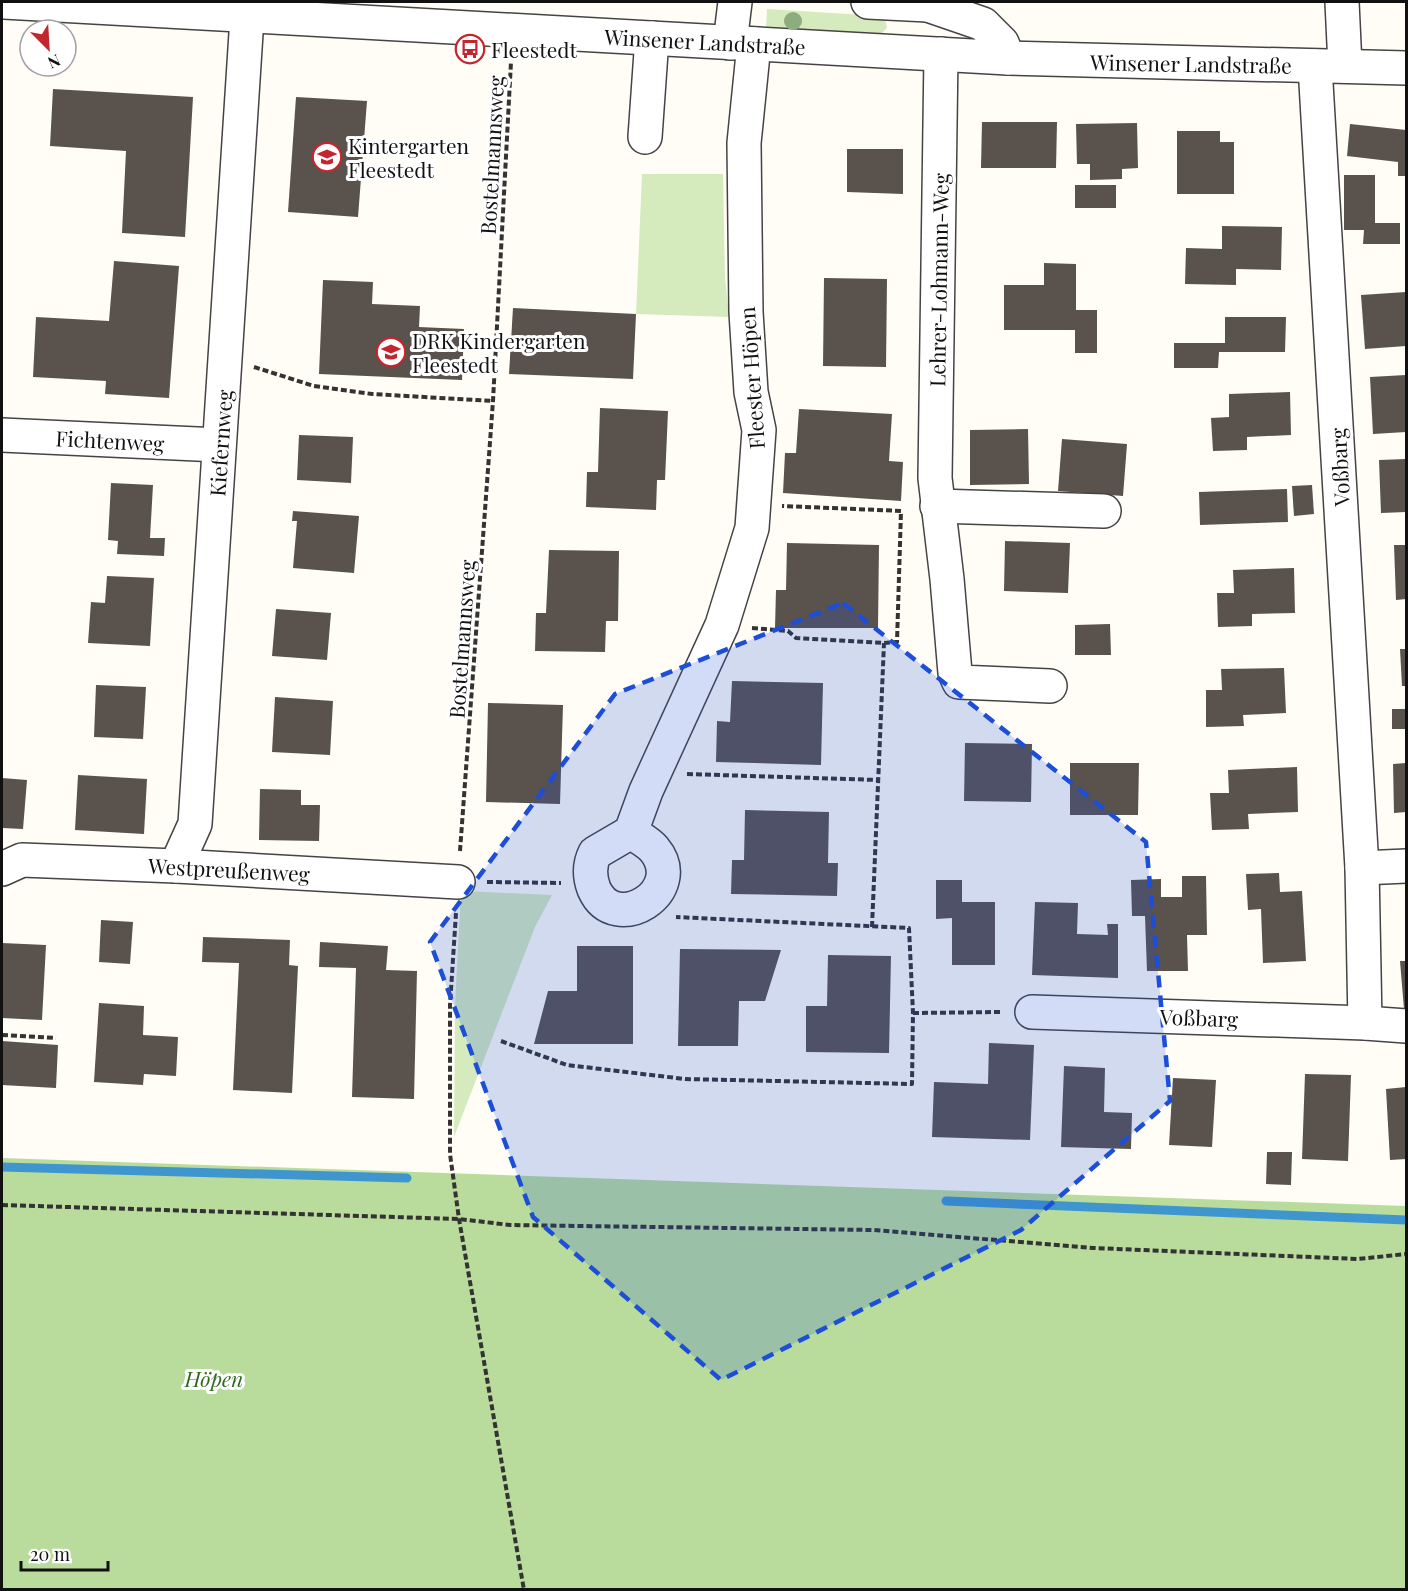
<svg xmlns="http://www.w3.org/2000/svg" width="1408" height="1591" viewBox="0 0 1408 1591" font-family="'Playfair Display',serif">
<rect width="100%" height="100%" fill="#fffdf5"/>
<g fill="#d5ebbd">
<path d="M767,9L881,16L885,19L887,28L880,35L766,28Z"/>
<path d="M642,174H723L725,278L729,317L636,314Z"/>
<path d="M461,891L552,895L535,927L454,1137L455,1005Z"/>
</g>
<path fill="#b9dc9c" d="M2,1158L1406,1206V1589H2Z"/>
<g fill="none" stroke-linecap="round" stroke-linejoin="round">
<g stroke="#3f96cf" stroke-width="9">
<path d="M2,1167L407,1178"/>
<path d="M946,1201L1406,1220"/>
</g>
</g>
<g fill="#5a524d">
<path d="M53,89L193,97L185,237L122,233L126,151L50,146Z"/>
<path d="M296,97L367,101L358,217L288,212Z"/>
<path d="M982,122H1057L1056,168H981Z"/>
<path d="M1137,123L1138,168L1122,169V179L1090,180V164H1077L1076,124Z"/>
<path d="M1350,124L1406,130V176H1398V162L1347,156Z"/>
<path d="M1177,131H1220V142H1234V194H1177Z"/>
<path d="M847,149H903V194L847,192Z"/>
<path d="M1344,175H1375V223H1400V244H1363L1364,230H1344Z"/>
<rect x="1075" y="185" width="41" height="23"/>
<path d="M1222,226L1282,227L1281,270L1236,269V285L1185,284L1186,248L1222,249Z"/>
<path d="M114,261L179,266L169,398L105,394L106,381L33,377L36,317L109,321Z"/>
<path d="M1044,263L1076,264V310H1097V353H1075V330H1004V285H1044Z"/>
<path d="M824,278L887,279L886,367L823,366Z"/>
<path d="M323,280L373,282L372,304L420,306L419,327L464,329L462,380L319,374Z"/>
<path d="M1406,292V346L1365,349L1361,295Z"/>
<path d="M513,308L636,314L633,379L509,374Z"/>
<path d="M1225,317H1286L1285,352H1219L1218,368H1174V343H1225Z"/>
<path d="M1406,375V432L1373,434L1370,377Z"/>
<path d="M1290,392L1291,435L1247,437V450L1213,451L1211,418L1229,417V394Z"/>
<path d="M600,408L668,411L665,480H657L656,510L586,507L587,472H598Z"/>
<path d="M799,409L892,414L889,461L903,462L901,501L783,493L785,453H796Z"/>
<path d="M1028,429L1029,484L970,485V430Z"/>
<path d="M299,435L353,437L351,483L297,480Z"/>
<path d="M1062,439L1127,444L1123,496L1058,491Z"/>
<path d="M1406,459V512L1381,513L1379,460Z"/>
<path d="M111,483L153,485L150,538H165L164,556L117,554L118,541L108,540Z"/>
<path d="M1312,485L1314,514L1294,516L1292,486Z"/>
<path d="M1287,489L1288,522L1200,525L1199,492Z"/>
<path d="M293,511L359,516L354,573L293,568L297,521H292Z"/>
<path d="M1005,541L1070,543L1068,593L1004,591Z"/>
<path d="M787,543L879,545L878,628H775L776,590H786Z"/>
<path d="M1394,545H1406V599L1396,600Z"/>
<path d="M549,550L619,551L618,621H606L605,652L535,651L536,613H546Z"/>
<path d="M1294,568L1295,613L1252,614V626L1218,627L1217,593H1234L1233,570Z"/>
<path d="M107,576L154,578L150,646L88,643L91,602L105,603Z"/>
<path d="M276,609L331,613L327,660L272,656Z"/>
<path d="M1110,624L1111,655H1075V625Z"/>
<path d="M1400,649H1406V686H1402Z"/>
<path d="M1284,668L1286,713L1243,715L1244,726L1206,727V690H1222L1221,669Z"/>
<path d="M732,681L823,683L821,765L716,762L717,721L730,722Z"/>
<path d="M96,685L146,687L143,739L94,737Z"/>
<path d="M275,697L333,701L330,755L272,752Z"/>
<path d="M488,703L563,705L560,804L486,802Z"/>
<rect x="1392" y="709" width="14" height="20"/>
<path d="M965,743L1032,744L1031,802L964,801Z"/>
<path d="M1070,763H1139L1138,815H1070Z"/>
<path d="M1406,763V812L1394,813L1393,764Z"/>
<path d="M1297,767L1298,812L1248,814L1249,829L1212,830L1210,793H1229L1228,770Z"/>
<path d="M78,775L147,779L144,834L75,830Z"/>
<path d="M2,778L27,780L23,829L2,828Z"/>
<path d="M260,789L301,790V805H320L319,841L259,840Z"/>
<path d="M745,810L829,812L828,863H838L837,896L731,894L732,860H744Z"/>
<path d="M1279,873L1280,892L1302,891L1306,961L1263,963L1261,909L1248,910L1246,874Z"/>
<path d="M1182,876H1206L1207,935H1187L1188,971H1147L1145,916H1132L1131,880L1161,879V897H1182Z"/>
<path d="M936,880H962V902H995V965H952V918L936,919Z"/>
<path d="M1035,902L1078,903L1077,934L1108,935L1107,924H1118V978L1032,975Z"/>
<path d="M101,920L133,922L130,964L99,962Z"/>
<path d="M203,937L290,940L289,965L298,966L292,1093L233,1090L239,963L202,962Z"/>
<path d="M320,942L388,946L386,970L417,971L414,1099L352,1097L356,968L319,967Z"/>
<path d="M2,943L46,945L42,1020L2,1018Z"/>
<path d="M577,946H633V1044H534L548,991H577Z"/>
<path d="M680,949L781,950L765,1001H739L738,1046H678Z"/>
<path d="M828,955L891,956L889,1053L806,1052V1006H827Z"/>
<path d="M1400,961H1406V1009H1404Z"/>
<path d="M99,1003L144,1006L143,1035L178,1037L176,1076L144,1074L143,1085L94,1082Z"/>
<path d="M2,1041L58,1045L56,1088L2,1085Z"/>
<path d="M989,1043L1034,1045L1030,1140L932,1137L934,1082L988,1084Z"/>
<path d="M1064,1066L1105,1068L1104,1112L1132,1113L1131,1149L1061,1147Z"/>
<path d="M1305,1074L1351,1075L1348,1161L1302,1159Z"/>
<path d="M1173,1078L1216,1080L1212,1147L1169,1145Z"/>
<path d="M1406,1087V1159L1390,1160L1386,1089Z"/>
<path d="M1267,1152H1292L1291,1185L1266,1184Z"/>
</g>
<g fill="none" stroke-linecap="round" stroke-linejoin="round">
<g stroke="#444" stroke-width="36">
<g id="minor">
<path d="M4,2L1008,58L1406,68"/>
<path d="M868,2L928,5"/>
<path d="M919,2L983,24L1002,43L1008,58"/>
<path d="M1342,2L1345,66"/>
<path d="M730,43L735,2"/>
<path d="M941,54L935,478L947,579L955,673L959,682L1050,686"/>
<path d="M1315,66L1362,868L1365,1023"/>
<path d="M645,137L652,38"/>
<path d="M2,435L219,445"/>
<path d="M937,506L1104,511"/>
<path d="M631,832L595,853C589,865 589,876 594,889C615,937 689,891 654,849C648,842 638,837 631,832L646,791L722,625L752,528L759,430L751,392L746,312L744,143L754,44"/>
<path d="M176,866L195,824L248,2"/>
<path d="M1362,868L1406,866"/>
<path d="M2,869L22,860L176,866L458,882"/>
<path d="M1032,1012L1365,1023L1406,1026"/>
</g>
</g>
<g stroke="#333" stroke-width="4" stroke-dasharray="6 3" stroke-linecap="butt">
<path d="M254,367L314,386L372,394L493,401"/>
<path d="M752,628L788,631L796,638L884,643L897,642L901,511L782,506"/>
<path d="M687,774L878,780"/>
<path d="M460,851L493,401L511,62"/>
<path d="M487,882L561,883"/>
<path d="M456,913L450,1005V1154L459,1219L524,1590"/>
<path d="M872,927L884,643"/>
<path d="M913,1013L1002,1012"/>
<path d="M2,1035L56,1038"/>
<path d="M501,1041L567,1065L685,1079L912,1084L913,1013L909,928L676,917"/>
<path d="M2,1205L459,1219L510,1225L874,1230L1093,1248L1358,1259L1406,1254"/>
</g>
<use href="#minor" stroke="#fff" stroke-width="33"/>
</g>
<circle fill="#8dad7f" cx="793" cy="21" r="9"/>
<path fill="#1d4ed8" fill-opacity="0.2" stroke="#1d4ed8" stroke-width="4.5" stroke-dasharray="12 8" stroke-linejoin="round" d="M843,603L1146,842L1170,1101L1021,1230L721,1380L533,1217L430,942L615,694Z"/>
<defs>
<g id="bus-ring" transform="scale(1.5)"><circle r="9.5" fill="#fff" stroke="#c4262e" stroke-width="1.5"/><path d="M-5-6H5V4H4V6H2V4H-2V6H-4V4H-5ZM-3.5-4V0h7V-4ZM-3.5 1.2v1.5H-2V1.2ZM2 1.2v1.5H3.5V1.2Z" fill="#c4262e"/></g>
<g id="school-ring" transform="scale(1.5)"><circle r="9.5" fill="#fff" stroke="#c4262e" stroke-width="1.5"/><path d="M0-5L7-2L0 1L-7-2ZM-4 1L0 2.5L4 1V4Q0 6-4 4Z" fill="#c4262e"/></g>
</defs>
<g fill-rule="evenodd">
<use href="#bus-ring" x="470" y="49"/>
<use href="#school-ring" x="327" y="157"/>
<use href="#school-ring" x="391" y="352"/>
</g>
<g text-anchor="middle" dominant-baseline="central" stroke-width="6" stroke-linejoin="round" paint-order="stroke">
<g font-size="21" fill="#111" stroke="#fff">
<text transform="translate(705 41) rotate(3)">Winsener Landstraße</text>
<text transform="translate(1191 63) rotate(1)">Winsener Landstraße</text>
<text transform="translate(491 155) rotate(-87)">Bostelmannsweg</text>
<text transform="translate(938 280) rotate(-89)">Lehrer-Lohmann-Weg</text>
<text transform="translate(751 378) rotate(-94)">Fleester Höpen</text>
<text transform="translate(110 440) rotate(3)">Fichtenweg</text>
<text transform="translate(220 443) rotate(-86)">Kiefernweg</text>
<text transform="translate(1339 467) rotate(-93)">Voßbarg</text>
<text transform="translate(461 639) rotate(-86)">Bostelmannsweg</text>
<text transform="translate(229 869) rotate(3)">Westpreußenweg</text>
<text transform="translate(1199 1017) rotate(2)">Voßbarg</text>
</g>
<g font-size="21" fill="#111" stroke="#fff" text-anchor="start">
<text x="491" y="49">Fleestedt</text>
<text x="348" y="145">Kintergarten<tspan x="348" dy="24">Fleestedt</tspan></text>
<text x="412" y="340">DRK Kindergarten<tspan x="412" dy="24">Fleestedt</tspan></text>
</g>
<g font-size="21" font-style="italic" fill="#2f6b1f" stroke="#fff">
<text x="214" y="1378">Höpen</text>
</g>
</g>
<rect width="1408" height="1591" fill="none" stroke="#111111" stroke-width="6"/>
<g transform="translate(48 48) rotate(156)"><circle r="28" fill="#ffffff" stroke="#a0a0a0" stroke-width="1.5"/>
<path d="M0-4.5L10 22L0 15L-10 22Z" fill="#c4262e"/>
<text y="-9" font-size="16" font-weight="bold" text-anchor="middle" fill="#111111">N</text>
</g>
<path d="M21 1561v9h87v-9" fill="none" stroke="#111111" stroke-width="3"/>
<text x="30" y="1561" font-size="18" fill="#111111" stroke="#ffffff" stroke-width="4.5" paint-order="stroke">20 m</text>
</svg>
